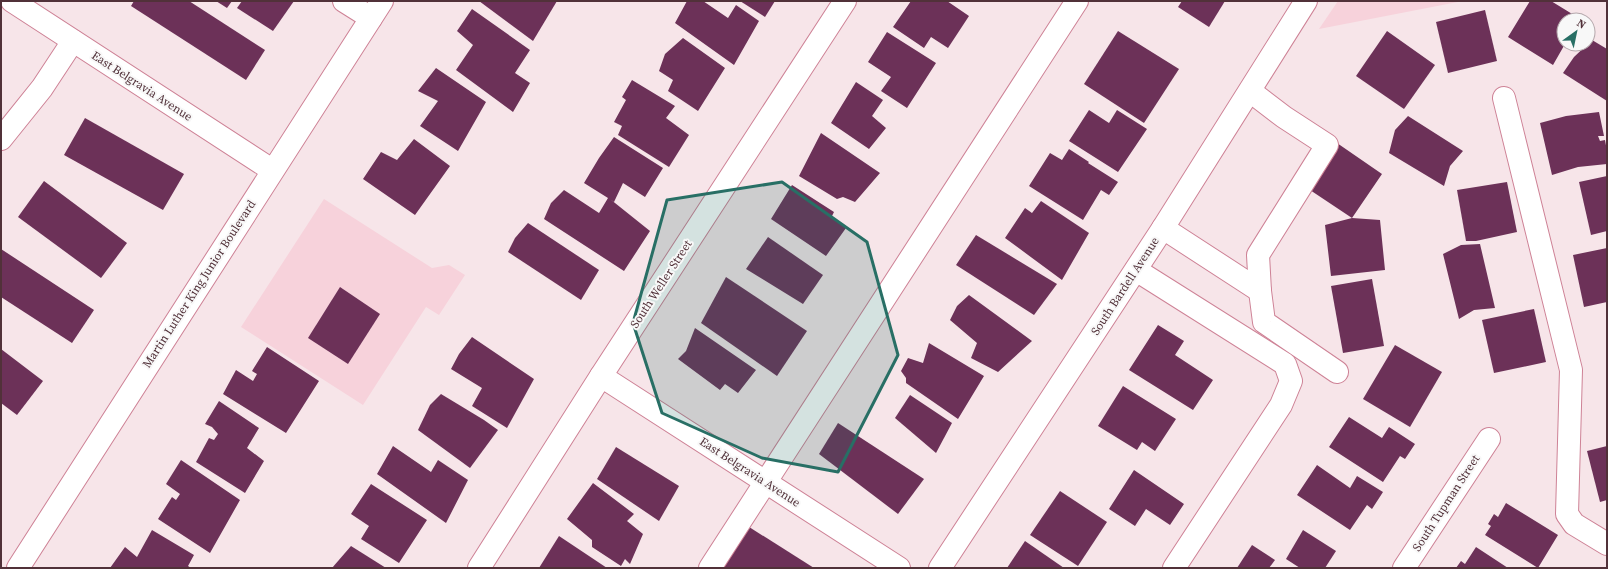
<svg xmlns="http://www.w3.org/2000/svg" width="1608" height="569" viewBox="0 0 1608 569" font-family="'Source Serif 4',serif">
<rect width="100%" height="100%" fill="#f7e5e9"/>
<g fill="#f7d2db">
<path d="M1338,1H1463L1319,29Z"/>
<path d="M324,199L432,268L449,265L465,275L439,315L426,307L363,405L241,327Z"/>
</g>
<g fill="#6c3158">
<path d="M134,1H189L265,50L246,80L131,6Z"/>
<path d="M216,1H232L227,8Z"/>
<path d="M242,1H294L273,31L237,8Z"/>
<path d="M479,1H557L533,41Z"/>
<path d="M687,1H703L728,18L736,5L759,21L734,65L675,23Z"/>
<path d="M740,1H775L765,17Z"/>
<path d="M911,1H947L969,16L948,48L931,37L924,48L893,27Z"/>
<path d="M1182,1H1225L1209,27L1178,7Z"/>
<path d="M1530,1H1551L1582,20H1564V44H1565L1553,65L1508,37Z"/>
<path d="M472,9L530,50L515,73L530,83L513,112L456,70L473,45L457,31Z"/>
<path d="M1485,10L1497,61L1448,73L1436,22Z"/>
<path d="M1118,31L1179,69L1144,123L1084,84Z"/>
<path d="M1387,31L1435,65L1404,109L1356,76Z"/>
<path d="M887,32L936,63L907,108L881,91L891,77L868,62Z"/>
<path d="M683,38L725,68L698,111L668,91L673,80L659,71L665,54Z"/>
<path d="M1592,40L1607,49V101L1563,73L1574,57Z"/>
<path d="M436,68L486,102L458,151L420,126L438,101L418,91Z"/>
<path d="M632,80L675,106L666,118L689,135L669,167L618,135L622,126L614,122L626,100L622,97Z"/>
<path d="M856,82L883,100L872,116L886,128L869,149L831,123Z"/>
<path d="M1089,110L1109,123L1117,110L1147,129L1118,172L1069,141Z"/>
<path d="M1599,112L1604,136H1598L1600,141L1605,140L1607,151V164L1578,167L1552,175L1540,123L1566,116Z"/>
<path d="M1408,116L1463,151L1450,166L1444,186L1389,153L1395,130Z"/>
<path d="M85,118L184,174L163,210L64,155Z"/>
<path d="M821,133L880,173L855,202L843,197L837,199L799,176Z"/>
<path d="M614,137L663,168L645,197L623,183L614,202L610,199L650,231L624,271L544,219L551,203L564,190L599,213L608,198L584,183L599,158Z"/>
<path d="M414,139L450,166L415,215L363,179L381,152L397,160Z"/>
<path d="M1337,143L1382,174L1352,218L1380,220L1385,270L1331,276L1325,225L1352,218L1307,188Z"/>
<path d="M1069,149L1089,162L1088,163L1118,182L1109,195L1101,190L1083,220L1029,186L1050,153L1062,160Z"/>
<path d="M1607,176V231L1591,235L1579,182Z"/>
<path d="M44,181L127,243L101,278L18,217Z"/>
<path d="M1507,182L1517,232L1476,241H1466L1457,190Z"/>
<path d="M792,185L834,212L832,216L846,228L826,256L771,219Z"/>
<path d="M1041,201L1089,233L1062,280L1005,238L1025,208L1032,213Z"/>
<path d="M528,223L599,270L581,300L508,252L515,238Z"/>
<path d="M976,235L1057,284L1034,315L956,265Z"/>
<path d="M768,237L823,275L803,304L746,269Z"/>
<path d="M1480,244L1495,308L1474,310L1459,319L1443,254L1461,245Z"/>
<path d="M1607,248V302L1584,307L1573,255Z"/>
<path d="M1,249L94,310L72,343L1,297Z"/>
<path d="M726,277L807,331L777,376L701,323Z"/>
<path d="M1372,279L1384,346L1343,353L1331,286Z"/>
<path d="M340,287L380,314L348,364L308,338Z"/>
<path d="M969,295L1032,341L998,372L971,358L977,343L950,320L957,306Z"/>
<path d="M1534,309L1546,362L1494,373L1482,320Z"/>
<path d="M1158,325L1184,341L1175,355L1213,380L1193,410L1129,370Z"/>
<path d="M695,328L756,370L738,393L725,384L720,390L678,359L686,351Z"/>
<path d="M472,337L534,379L507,428L472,406L482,388L451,369L459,354Z"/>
<path d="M929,343L984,376L958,419L906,383V378L901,371L908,358L923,363Z"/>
<path d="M1395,345L1442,372L1410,427L1363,399Z"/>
<path d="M267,347L319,381L286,433L223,394L236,370L253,381L257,374L252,371Z"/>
<path d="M1,349L43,381L17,415L1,403Z"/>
<path d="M1123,386L1176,419L1155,451L1142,442L1137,450L1098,426Z"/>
<path d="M441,394L484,420L498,430L470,468L418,430L430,405Z"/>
<path d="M910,395L952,423L936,453L895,418Z"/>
<path d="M219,401L259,428L247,448L264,461L245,493L196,462L209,438L214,440L218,434L212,427L205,424Z"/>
<path d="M1349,417L1382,438L1389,427L1415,444L1405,459L1400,456L1383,482L1329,447Z"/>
<path d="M838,423L924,479L898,514L819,454Z"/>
<path d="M393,446L431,472L438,460L468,480L446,523L377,474Z"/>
<path d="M1607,446V500L1600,502L1587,451Z"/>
<path d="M616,447L679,486L659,521L597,479Z"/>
<path d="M181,460L240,500L210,553L158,519L172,497L176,500L180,494L166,484Z"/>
<path d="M1317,465L1350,488L1357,476L1383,492L1372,509L1367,505L1350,530L1297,495Z"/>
<path d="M1134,470L1184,504L1170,525L1146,509L1135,526L1109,509Z"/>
<path d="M593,483L634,514L627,521L643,534L630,564L625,559L621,566L592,547V540L567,519Z"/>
<path d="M371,484L427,520L399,563L361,539L369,526L351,514Z"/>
<path d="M1060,491L1107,522L1078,566L1030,535Z"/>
<path d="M1506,503L1558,535L1538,568L1485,535L1491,526L1488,524L1494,514L1498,517Z"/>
<path d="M746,525L814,568H724L720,566Z"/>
<path d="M152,530L194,555L188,566L191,568H110L125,547L137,557Z"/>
<path d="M1303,530L1336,551L1325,568H1300L1286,559Z"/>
<path d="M559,536L607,568H539Z"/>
<path d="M1025,541L1064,568H1007Z"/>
<path d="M1252,545L1275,560L1269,568H1237Z"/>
<path d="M351,546L386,568H332Z"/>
<path d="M1476,547L1508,568H1456L1461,561L1465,564Z"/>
</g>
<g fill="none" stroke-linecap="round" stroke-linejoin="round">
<g stroke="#ce8296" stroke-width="24">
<g id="minor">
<path d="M12,1L272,170"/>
<path d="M344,1L371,18"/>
<path d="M1250,91L1284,117L1327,145L1258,255L1260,291L1264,322L1337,372"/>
<path d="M1504,98L1571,370L1567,514L1574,524L1607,544"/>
<path d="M1,139L42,88L73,41"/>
<path d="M1163,228L1260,291"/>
<path d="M1136,270L1285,364L1291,381L1281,405L1174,568"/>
<path d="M601,376L899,568"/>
<path d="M18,568L382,1"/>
<path d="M479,568L601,376L845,1"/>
<path d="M710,568L1077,1"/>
<path d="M940,568L1163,228L1306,1"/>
<path d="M1404,568L1489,439"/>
</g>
</g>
<use href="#minor" stroke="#fff" stroke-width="22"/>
</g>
<path fill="#286f65" fill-opacity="0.2" stroke="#286f65" stroke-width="3" stroke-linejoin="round" d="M782,182L867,242L898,355L838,472L762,458L662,413L633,323L667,200Z"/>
<g text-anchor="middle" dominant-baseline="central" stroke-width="4" stroke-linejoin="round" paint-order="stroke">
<g font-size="12" fill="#513139" stroke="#f8f8f8">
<text transform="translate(142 86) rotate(33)">East Belgravia Avenue</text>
<text transform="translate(199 284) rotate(-57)">Martin Luther King Junior Boulevard</text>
<text transform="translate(661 284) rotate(-57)">South Weller Street</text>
<text transform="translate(1125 286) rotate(-57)">South Bardell Avenue</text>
<text transform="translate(750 472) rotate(33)">East Belgravia Avenue</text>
<text transform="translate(1446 503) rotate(-57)">South Tupman Street</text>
</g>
</g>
<rect width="1608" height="569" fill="none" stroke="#513139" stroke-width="4"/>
<g transform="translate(1576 32) rotate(33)"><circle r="19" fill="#f8f8f8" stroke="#b5a8ac"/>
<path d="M0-3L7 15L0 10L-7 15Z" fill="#286f65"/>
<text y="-6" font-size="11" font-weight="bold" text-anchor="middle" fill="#513139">N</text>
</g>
</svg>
